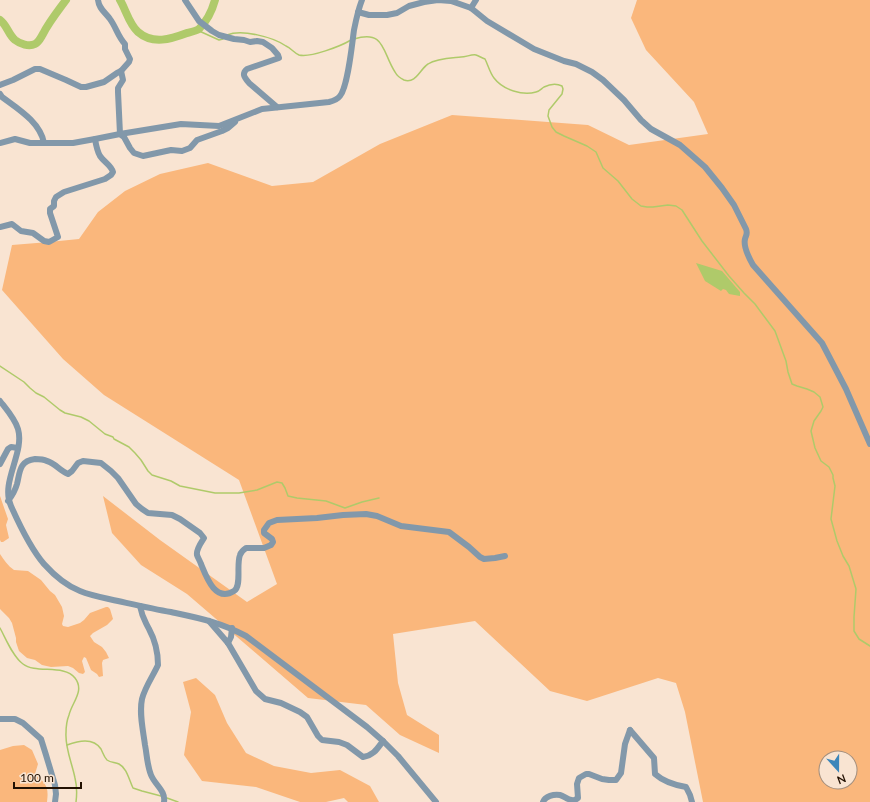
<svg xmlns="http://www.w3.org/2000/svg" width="870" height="802" viewBox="0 0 870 802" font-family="Lato,sans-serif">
<rect width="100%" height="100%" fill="#f9e4d2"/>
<g fill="#fab77c" fill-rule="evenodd">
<path d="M637,0H870V802H703L685,712L676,683L658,678L587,701L550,691L475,621L393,634L398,683L407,715L439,735V753L400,735L366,705L308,698L187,594L141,565L112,533L103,496L160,540L247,602L277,584L239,480L104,395L63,359L2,290L12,245L49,242L79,239L98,212L125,191L160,174L208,163L272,186L313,182L380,144L452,115L588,125L629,145L708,134L694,102L646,50L631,18ZM826,758H850V782H826Z"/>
<path d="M0,496L8,519L6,525L9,538L3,542H1L0,540Z"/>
<path d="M0,554C4,560 8,566 14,570L28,571L41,580L50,591L55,595L62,607L64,616L62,624L63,626L68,627L80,623L84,620L90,613L106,607H108L110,609L113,619L107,625L93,633L90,636L94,642L102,647L106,652L109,658L103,660L102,663L103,676L99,677L97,674L91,670L86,658L84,657L82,661L85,672L83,674L79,673L73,668L68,666L51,667L42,665L35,660L27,658L19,651L16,642V638L12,623L9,618L0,609Z"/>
<path d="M196,678L215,695L227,723L246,753L274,766L311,773L340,770L370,786L379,802H348L344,798L326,802H300L256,787L202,781L184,755L191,712L183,682Z"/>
<path d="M24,745L32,750L38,764L35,774C46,784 49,786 47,802H0V750L13,746Z"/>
</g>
<path fill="#afca6a" d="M696,263L722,271L740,292V296L729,294L726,290L723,289L721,291L705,281Z"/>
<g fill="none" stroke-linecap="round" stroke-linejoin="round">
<g stroke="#afca6a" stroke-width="1.5">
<path d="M197,30L219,40L223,39"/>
<path d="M227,35C242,29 273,37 286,46C291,48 294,53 299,55C310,58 341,46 351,40"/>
<path d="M354,39C385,29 382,52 395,72C397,76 400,78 404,80C416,84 420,69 428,64C437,58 451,58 461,57C466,57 472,54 476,55C479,56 482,58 485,59C488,65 490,73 494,78C503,90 523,96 536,92C540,91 541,89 544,87C550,84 556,83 562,86L563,89L562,94L549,110L548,116L552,127L556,132L564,136L587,146L596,152L603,168L618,181L632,199L641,206L647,207H653L668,205L676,206L682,210L702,241L729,276L744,293L755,304L775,331L786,361L788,372L792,384L797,386L807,389L814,392L820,397L823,407L821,411L814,421L811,431L815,448L821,461L829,467L833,475V478L835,486L831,519L837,541L843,556L849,566L856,589L854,617V631L859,639L870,646"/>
<path d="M0,366L24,382L30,388L36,393L44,397L60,410L65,413L81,417L89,421L105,434L113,437L114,439L129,447L135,453L141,460L148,471L152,475L171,481L180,486L215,493H239L257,490L277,482L282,483L285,488L288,496L297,498L326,501L345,508L362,502L379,498"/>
<path d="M0,628C6,639 13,657 23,664C36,674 64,664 75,678C85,691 72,702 69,715C67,720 66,727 66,733C65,748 72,763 75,778C77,786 77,794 76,802"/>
<path d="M67,745C78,741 93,737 101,749C103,753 104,757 107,760C111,763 115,762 119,764C127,768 129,780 133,788L142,791L161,796"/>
<path d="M167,798L178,802"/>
</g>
<g stroke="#afca6a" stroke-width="8">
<path d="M120,0C126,10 129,24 138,32C153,45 171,39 187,33C191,32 196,31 199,29C207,21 212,11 215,0"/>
<path d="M0,20C7,25 8,34 15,40C20,44 29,47 35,44C39,42 41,37 43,34C49,22 58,11 66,0"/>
</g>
<g stroke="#8298aa" stroke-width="6">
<path d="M185,0L199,21L212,31L219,35L234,39L244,40L250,42L257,41L263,42L272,48L278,55L279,58L247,69C241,74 245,78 249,83L277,107"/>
<path d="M471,8L476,0"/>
<path d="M358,12L369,15H387L397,13L409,6L424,2L438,0L451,1L471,8L487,21L534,49L564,61L576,64L592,72L603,80L624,100L641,120L651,129L680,145L705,167L722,188L734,205L746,229C748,234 746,235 745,239C743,247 749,258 753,265L822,343L846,389L870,444"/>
<path d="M0,85L13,80L35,69H40L66,80L81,87H86L104,82L117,73L121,71L129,62L130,59L125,49V44C118,37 116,27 110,19C105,12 99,9 98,0"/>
<path d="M0,94L2,97C18,109 40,122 44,143"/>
<path d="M120,134L124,137L130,148L134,153L143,156L171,150L182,151L190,148L197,140L222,131L228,128L235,122"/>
<path d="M120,134L118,92V88L123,80L121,71"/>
<path d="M0,143L15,139L30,143H73L95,139L120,134L181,124L219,126L262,109L329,102C333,101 337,100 340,96C348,86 352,44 354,30C356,20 358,10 362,0"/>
<path d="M0,227L12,224L21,231L33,233L44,241L49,242L58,237L50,213V209L54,206V201L56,197L64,192L105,179L111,175L113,172C111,165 104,162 100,156C97,151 96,145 95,139"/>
<path d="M0,401C7,410 15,419 18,429C25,453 0,482 11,506C19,524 31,549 44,564C53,574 67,586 80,591C92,596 105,598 118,601C136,605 153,609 171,612C199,618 220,622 246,636L367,727L383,741L398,756L436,802"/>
<path d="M0,464L8,449L11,447L18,448"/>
<path d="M8,501C12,496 15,491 17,484C20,472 19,461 35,459C39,459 43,459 47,461C55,463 60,471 68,474L72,471L78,463L83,461L101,463L111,471L118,478L136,504L142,509L148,513L172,515L180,519L200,533L204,538C201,543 196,549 197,555C198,558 200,561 201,564C206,576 215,603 234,591C242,586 236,565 240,555C241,552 243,550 246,548H264L271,545L273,542L272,539L264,533V530L269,523L277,520L317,518L343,515L366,514L377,516L401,526L449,532L469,547L480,557L484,559L495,558L505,556"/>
<path d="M140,606C142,617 144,619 149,629C155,640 158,653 158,665C153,676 145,687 142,699C139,713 143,730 145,745C147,755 147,765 151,775C155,785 166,791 164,802"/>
<path d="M209,621L228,643L256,691L265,699L281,703L300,712L307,717L318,736L322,740L339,742L347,745L363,757C374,755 377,749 383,741"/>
<path d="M228,643L231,637L232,628"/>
<path d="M0,719H15L23,723L41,739L46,755L55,785L56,794L55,802"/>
<path d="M630,730L654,758L655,774C664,782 674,785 686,787L690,795L692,802"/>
<path d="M543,802C545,796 554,794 560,795C564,796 568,800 572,800C575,801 576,799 578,798L577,784L579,778L586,774H589L602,779L609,780H616L621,773L625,744L630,730"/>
</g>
</g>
<g transform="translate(838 770) rotate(159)"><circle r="19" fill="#f9e4d2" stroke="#a38f7e"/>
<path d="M0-3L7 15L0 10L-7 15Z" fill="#3c86ba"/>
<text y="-6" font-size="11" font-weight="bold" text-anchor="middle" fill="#221001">N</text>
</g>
<path d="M14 782v6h67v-6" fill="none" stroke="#221001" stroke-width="2"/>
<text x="20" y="782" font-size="12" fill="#221001" stroke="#f9e4d2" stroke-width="3" paint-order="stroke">100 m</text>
</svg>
